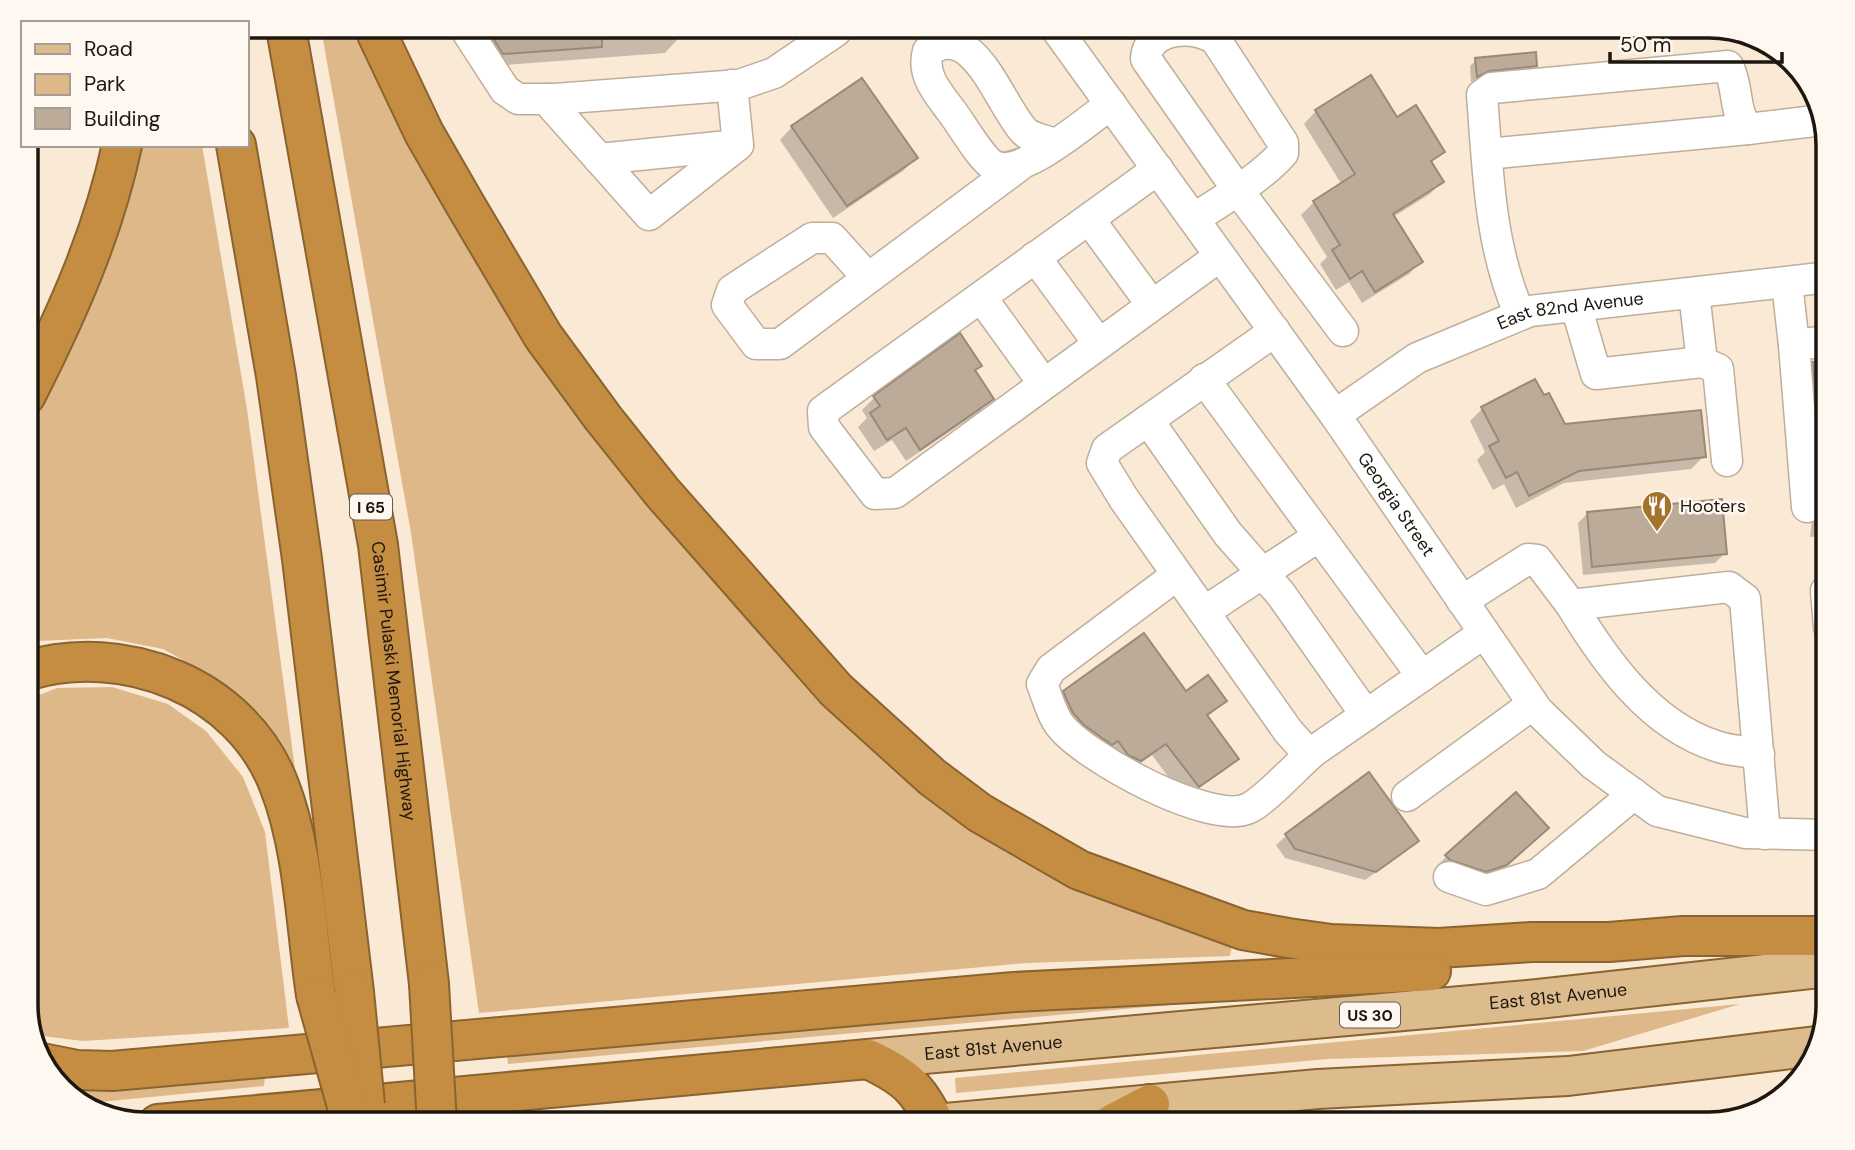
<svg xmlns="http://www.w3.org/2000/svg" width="1855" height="1150" viewBox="0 0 1855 1150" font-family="'DM Sans',sans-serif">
<rect width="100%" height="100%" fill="#fae9d5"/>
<g fill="#deb889">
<path d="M322,34H359L518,331L608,456L718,583L1051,870L1159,922L1233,941L1230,956L1027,963L479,1013L411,533Z"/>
<path d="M133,145H202L247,409L295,769L259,714L210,675L163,649L107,638L37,641L26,645V419L59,359Z"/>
<path d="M112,687L168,704L206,731L243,777L265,832L289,1028L83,1041L34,1035L26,1012V700L57,688Z"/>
<path d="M1182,999L1181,1004L508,1064L507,1054L1049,1004Z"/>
<path d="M1740,1004L1583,1051L1328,1059L956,1093L955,1078Z"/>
<path d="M265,1075L264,1086L79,1104L68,1091Z"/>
</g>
<g fill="#0003">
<path d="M677,32V40L665,53L490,66L480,33Z"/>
<path d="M1476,60L1536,66L1530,72L1483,76L1471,82L1470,66Z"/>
<path d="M1316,111L1397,119L1443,151L1431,163L1442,181L1430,194L1393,217L1421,261L1409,274L1362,303L1349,282L1336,290L1320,264L1327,257L1301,215L1314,202L1342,185L1304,124Z"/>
<path d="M792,127L915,158L903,171L833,218L780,140Z"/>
<path d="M1829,362V535L1810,537L1812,519L1801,376L1814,364Z"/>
<path d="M980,366L974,372L991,399L979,412L906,461L892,440L874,451L858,427L867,418L862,410L874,398Z"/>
<path d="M1543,398L1564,426L1704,456L1691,469L1564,483L1516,508L1504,484L1493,490L1477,460L1485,452L1470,421L1482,409Z"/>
<path d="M1588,513L1725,553L1715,563L1583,575L1578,523Z"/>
<path d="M1064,693L1186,694L1225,701L1207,717L1236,758L1224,771L1184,798L1152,755L1127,773L1052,705Z"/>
<path d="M1369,775L1416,841L1407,850L1365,880L1285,858L1276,845L1286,836Z"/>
<path d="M1537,837L1496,874L1476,880L1437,866L1447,856Z"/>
</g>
<g fill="#bbab98" stroke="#998a77" stroke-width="2">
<path d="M602,32V47L503,54L494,40L493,33Z"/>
<path d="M1536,52L1537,66L1490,71L1477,77L1475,58Z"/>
<path d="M1371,75L1397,117L1416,105L1445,152L1431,161L1444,182L1393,214L1423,262L1375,292L1362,271L1350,279L1332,250L1340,245L1313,201L1355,174L1315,110Z"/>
<path d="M862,78L918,158L847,206L791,126Z"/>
<path d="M960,333L982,366L975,370L994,399L920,450L906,428L887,440L870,413L880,406L873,396Z"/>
<path d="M1829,361V440H1819L1813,362Z"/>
<path d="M1535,379L1544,395L1549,393L1565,424L1701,410L1706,457L1579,471L1529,496L1517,472L1506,478L1489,446L1499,441L1481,407Z"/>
<path d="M1722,499L1727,554L1592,567L1587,512Z"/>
<path d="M1144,633L1186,691L1208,675L1227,701L1207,715L1239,759L1199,787L1166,744L1141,761L1128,755L1118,741L1112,745L1084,725L1073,713L1066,698L1063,691Z"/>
<path d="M1369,772L1419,841L1376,872L1295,849L1285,834Z"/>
<path d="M1516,792L1549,828L1507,865L1486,872L1450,860L1445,855Z"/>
</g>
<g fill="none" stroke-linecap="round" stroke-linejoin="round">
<g stroke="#beae9b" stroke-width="33">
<g id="minor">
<path id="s1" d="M1057,30L1335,415L1538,711L1594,765L1657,811L1745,833L1829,835"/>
<path d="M468,33L505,90L518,99H555L739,85L774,73L836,31"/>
<path d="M546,99L649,215L738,145L732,85"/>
<path d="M1054,144C1045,140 1031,138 1024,131C998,102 974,19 928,51C921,75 938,93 952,112C962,125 979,155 991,164C1017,183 1088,120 1111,104"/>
<path d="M1487,154L1748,129"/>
<path d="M599,159L738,145"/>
<path d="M1158,169L823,411L824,427L875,494L895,493L1220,256"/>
<path d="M1089,219L1152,305"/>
<path d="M1194,219C1223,199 1259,180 1283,153V143L1216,40C1196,24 1147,27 1146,59L1237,189L1343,331"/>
<path d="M1035,257L1099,344"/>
<path d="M868,278L832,238H812L732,290L727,305L756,344H780L1019,166"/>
<path d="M1787,283L1794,345L1829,341"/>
<path d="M1694,293L1702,362"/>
<path d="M981,297L1044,384"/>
<path d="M1576,306L1596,374L1702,362L1718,369L1727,461"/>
<path d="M1520,315C1489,245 1488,170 1482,95L1492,88L1728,66C1739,87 1733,111 1748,129L1823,120"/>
<path d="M1275,331L1107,449L1102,463L1124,499L1288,731L1304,749L1314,751L1484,633"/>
<path d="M1794,345L1807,507"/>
<path d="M1204,379L1422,676"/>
<path id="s2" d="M1335,415L1417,358L1530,311L1829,277"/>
<path d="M1148,420L1228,534L1280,593L1366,715"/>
<path d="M1177,575L1051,669L1042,684C1047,696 1051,713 1059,724C1083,757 1212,827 1249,808C1267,799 1297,765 1314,751"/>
<path d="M1829,589L1826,591L1829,627"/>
<path d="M1462,601L1528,559L1537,560L1571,605L1729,587L1745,599L1765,834"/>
<path d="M1571,605C1605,661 1650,725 1716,746C1729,751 1745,751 1759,754"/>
<path d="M1204,612L1319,536"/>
<path d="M1407,796L1533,704"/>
<path d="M1449,877L1486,890L1538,874L1634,794"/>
</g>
</g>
<g stroke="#8a6430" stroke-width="42">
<g id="major">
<path id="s3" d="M868,1059L1538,999L1829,967"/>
<path d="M935,1124L1318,1089L1568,1076L1816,1046"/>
</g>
</g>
<g stroke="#8a6430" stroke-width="42">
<g id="highway">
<path id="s4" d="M287,34L378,545L429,984"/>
<path d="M377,34L424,133L466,206L543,336L603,418L662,492L836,690L932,777L980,813L1079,870L1243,930L1288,938L1331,944L1439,948L1532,942H1609L1683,936H1829"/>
<path d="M236,145L276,376L302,559L354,992"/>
<path d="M26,395C67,314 103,234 122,145"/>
<path d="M26,671C123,641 241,686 279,785C304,848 306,928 316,995"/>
<path d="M42,1063L77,1070L112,1071L1014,992L1431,971"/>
<path d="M158,1124L868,1059C904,1076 918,1087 935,1124"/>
<path d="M1112,1124L1150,1104"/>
</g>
</g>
<use href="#minor" stroke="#fff" stroke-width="30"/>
<use href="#major" stroke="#dcbb8d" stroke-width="38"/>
<use href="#highway" stroke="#c58d41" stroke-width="38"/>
<g stroke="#8a6430" stroke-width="42" stroke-linecap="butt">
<g id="highway-bridge">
<path d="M429,984L437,1124"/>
<path d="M354,992L365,1105"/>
<path d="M316,995L352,1124"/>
</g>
</g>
<use href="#highway-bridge" stroke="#c58d41" stroke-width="38"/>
</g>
<defs>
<g id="restaurant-pin" transform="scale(1.575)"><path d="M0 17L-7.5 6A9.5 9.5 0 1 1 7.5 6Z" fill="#a5722a" stroke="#fff8f0"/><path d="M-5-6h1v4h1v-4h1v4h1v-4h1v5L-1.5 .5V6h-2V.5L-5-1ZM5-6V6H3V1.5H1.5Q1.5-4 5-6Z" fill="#fff"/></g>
</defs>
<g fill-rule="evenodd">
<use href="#restaurant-pin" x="1657" y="506"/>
</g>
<g text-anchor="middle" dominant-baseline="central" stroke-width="5" stroke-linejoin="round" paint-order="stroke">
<g fill="#fff8f0" stroke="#615a53" stroke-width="2">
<rect x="350" y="494.5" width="42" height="25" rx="5"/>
<rect x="1340" y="1002.5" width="60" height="25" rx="5"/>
</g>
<g font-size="16" font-weight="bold" fill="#1d1710">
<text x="371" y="507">I 65</text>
<text x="1370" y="1015">US 30</text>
</g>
<g font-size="18" fill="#1d1710" stroke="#fff8f0">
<text stroke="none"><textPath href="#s2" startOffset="262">East 82nd Avenue</textPath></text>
<text stroke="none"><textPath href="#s1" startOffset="583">Georgia Street</textPath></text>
<text stroke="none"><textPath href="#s4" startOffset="656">Casimir Pulaski Memorial Highway</textPath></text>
<text stroke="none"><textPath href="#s3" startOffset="693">East 81st Avenue</textPath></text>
<text stroke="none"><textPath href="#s3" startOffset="126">East 81st Avenue</textPath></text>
</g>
<g font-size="18" fill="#1d1710" stroke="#fff8f0" text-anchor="start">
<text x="1680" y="506">Hooters</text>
</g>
</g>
<path d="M0 0H1855V1150H0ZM145 38H1709A107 107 0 0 1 1816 145V1005A107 107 0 0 1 1709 1112H145A107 107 0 0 1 38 1005V145A107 107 0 0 1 145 38Z" fill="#fff8f0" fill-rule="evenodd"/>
<path fill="none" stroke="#1d1710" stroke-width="3.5" d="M145 38H1709A107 107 0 0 1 1816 145V1005A107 107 0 0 1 1709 1112H145A107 107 0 0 1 38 1005V145A107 107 0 0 1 145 38Z"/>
<rect x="21" y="21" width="228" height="126" fill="#fff8f0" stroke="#a59e96" stroke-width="2"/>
<rect x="35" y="44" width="35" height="10" fill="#dcbb8d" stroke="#a59e96" stroke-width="2"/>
<text x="84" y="56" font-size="21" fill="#1d1710">Road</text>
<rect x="35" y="74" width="35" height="21" fill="#deb889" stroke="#a59e96" stroke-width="2"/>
<text x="84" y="91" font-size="21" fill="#1d1710">Park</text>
<rect x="35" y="108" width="35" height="21" fill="#bbab98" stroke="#a59e96" stroke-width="2"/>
<text x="84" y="126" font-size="21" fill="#1d1710">Building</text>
<path d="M1610 52v10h172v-10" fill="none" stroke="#1d1710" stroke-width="3.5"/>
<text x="1620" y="52" font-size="21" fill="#1d1710" stroke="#fff8f0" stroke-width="5" paint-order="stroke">50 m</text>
</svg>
